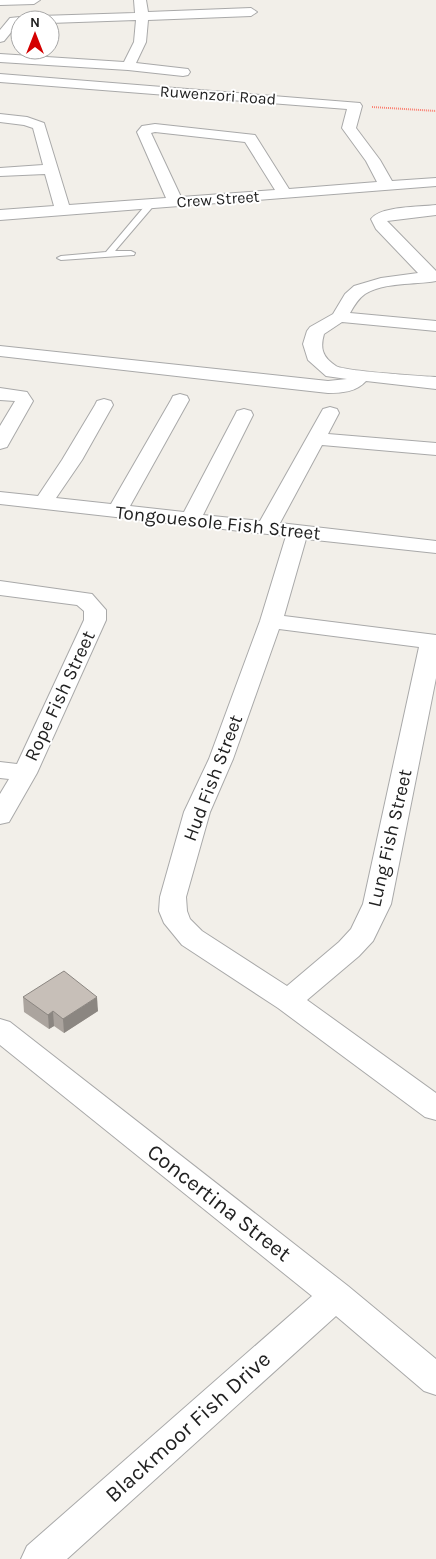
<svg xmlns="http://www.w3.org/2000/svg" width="436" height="1559" viewBox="0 0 436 1559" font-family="Karla,sans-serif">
<rect width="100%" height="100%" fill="#f2efe9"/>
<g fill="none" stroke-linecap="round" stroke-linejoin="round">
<g stroke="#a9a9a9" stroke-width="2">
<path id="lane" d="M149,201L156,203L115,251H131L135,253L134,255L61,260L57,258L61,256L106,252Z"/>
</g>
<g stroke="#a9a9a9" stroke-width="2">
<g id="street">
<path d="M0,0H40L34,4L0,5Z"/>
<path d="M134,0H146L148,12L251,8L257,12L251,16L148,20L146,42L136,63L188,69L190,72L188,75L183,76L128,70L0,62V54L124,62L134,42L136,20L50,23V20H34L40,16L135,13Z"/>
<path d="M20,17L25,20H20V25H17L4,41L0,42V30L10,18Z"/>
<path d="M0,74L360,103L362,106L356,128L380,160L392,181L436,178V186L0,220V210L54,206L45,174L0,176V168L43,165L33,128L24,125L0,122V114L27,117L44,123L69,205L166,198L137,132L142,126L155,124L255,135L289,189L377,182L366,161L342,128L347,109L0,82ZM155,132L245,142L275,190L181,197L151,133Z"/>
<path d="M436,205V215L387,221L436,271V281C414,285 384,282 365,294C358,299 354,306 350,313L436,321V331L342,322L324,334C320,348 322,357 336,366C344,371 420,376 436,377V389L366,381C356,392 342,393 328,393L0,356V346L328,381L347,379L326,376L308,360L303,344L307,331L310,327L333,314L345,294L354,286L381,278L418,273L376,229L371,219C380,206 420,207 436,205Z"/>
<path d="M0,388L27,392L33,401L7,447L0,449V426L15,401L0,400Z"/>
<path d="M180,394L187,396L189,400L130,506L184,512L235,415L237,411L244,409L251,411L253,415L203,515L260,521L323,409L330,407L337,409L339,413L328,434L436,443V455L322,445L280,523L436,541V553L306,539L284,616L436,635V678L391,904L373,941L359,956L307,1000L436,1093V1120L425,1117L278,1008L182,945L164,923L159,911L160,897L184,812L209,759L260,621L286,536L0,504V492L38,496L62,460L95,405L97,401L104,399L111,401L113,405L82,460L56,498L111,504L171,400L173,396ZM279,629L419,647L363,904L351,929L339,942L287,986L202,931L190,919L187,911L186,897L210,812L233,759Z"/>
<path d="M0,581L92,594L106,610V620L37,773L9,822L0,824V794L9,779L0,778V762L17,764L84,620V611L77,605L0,595Z"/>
<path d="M0,1019L10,1022L348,1286L436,1359V1395L424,1391L336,1316L67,1559H21L27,1546L312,1296L0,1045Z"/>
</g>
</g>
<path stroke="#fa8072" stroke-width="2" stroke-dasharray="1 1" stroke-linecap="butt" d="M372,107L436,111"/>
<use href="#lane" fill="#fff" fill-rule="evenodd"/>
<use href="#street" fill="#fff" fill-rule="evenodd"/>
</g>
<path fill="#aba49e" d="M23,997L98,1011L64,1033L54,1026L49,1029L24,1012Z"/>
<g fill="#8b8681">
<path d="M97,997L98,1011L64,1033L63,1019Z"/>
<path d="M53,1011L54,1026L49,1029L48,1015Z"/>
</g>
<path fill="#c7bfb8" stroke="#8b8681" d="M64,971L97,997L63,1019L53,1011L48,1015L23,997Z"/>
<g text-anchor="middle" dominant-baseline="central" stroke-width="4" stroke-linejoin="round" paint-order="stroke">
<g font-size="16" fill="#222" stroke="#fff">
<text transform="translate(218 95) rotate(4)">Ruwenzori Road</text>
<text transform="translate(218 199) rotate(-4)">Crew Street</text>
</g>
<g font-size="19" fill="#222" stroke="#fff">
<text transform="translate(218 523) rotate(6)">Tongouesole Fish Street</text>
<text transform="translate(60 696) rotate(-65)">Rope Fish Street</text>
<text transform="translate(213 778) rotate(-69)">Hud Fish Street</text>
<text transform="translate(390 838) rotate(-77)">Lung Fish Street</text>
</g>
<g font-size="22" fill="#222" stroke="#fff">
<text transform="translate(219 1203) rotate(38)">Concertina Street</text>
<text transform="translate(188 1427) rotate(-42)">Blackmoor Fish Drive</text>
</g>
</g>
<g transform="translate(35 35)"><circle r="24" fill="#ffffff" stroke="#a7a7a7"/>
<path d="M0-4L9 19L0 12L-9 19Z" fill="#d40000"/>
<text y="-8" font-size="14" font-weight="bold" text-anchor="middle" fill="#222222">N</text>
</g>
</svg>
